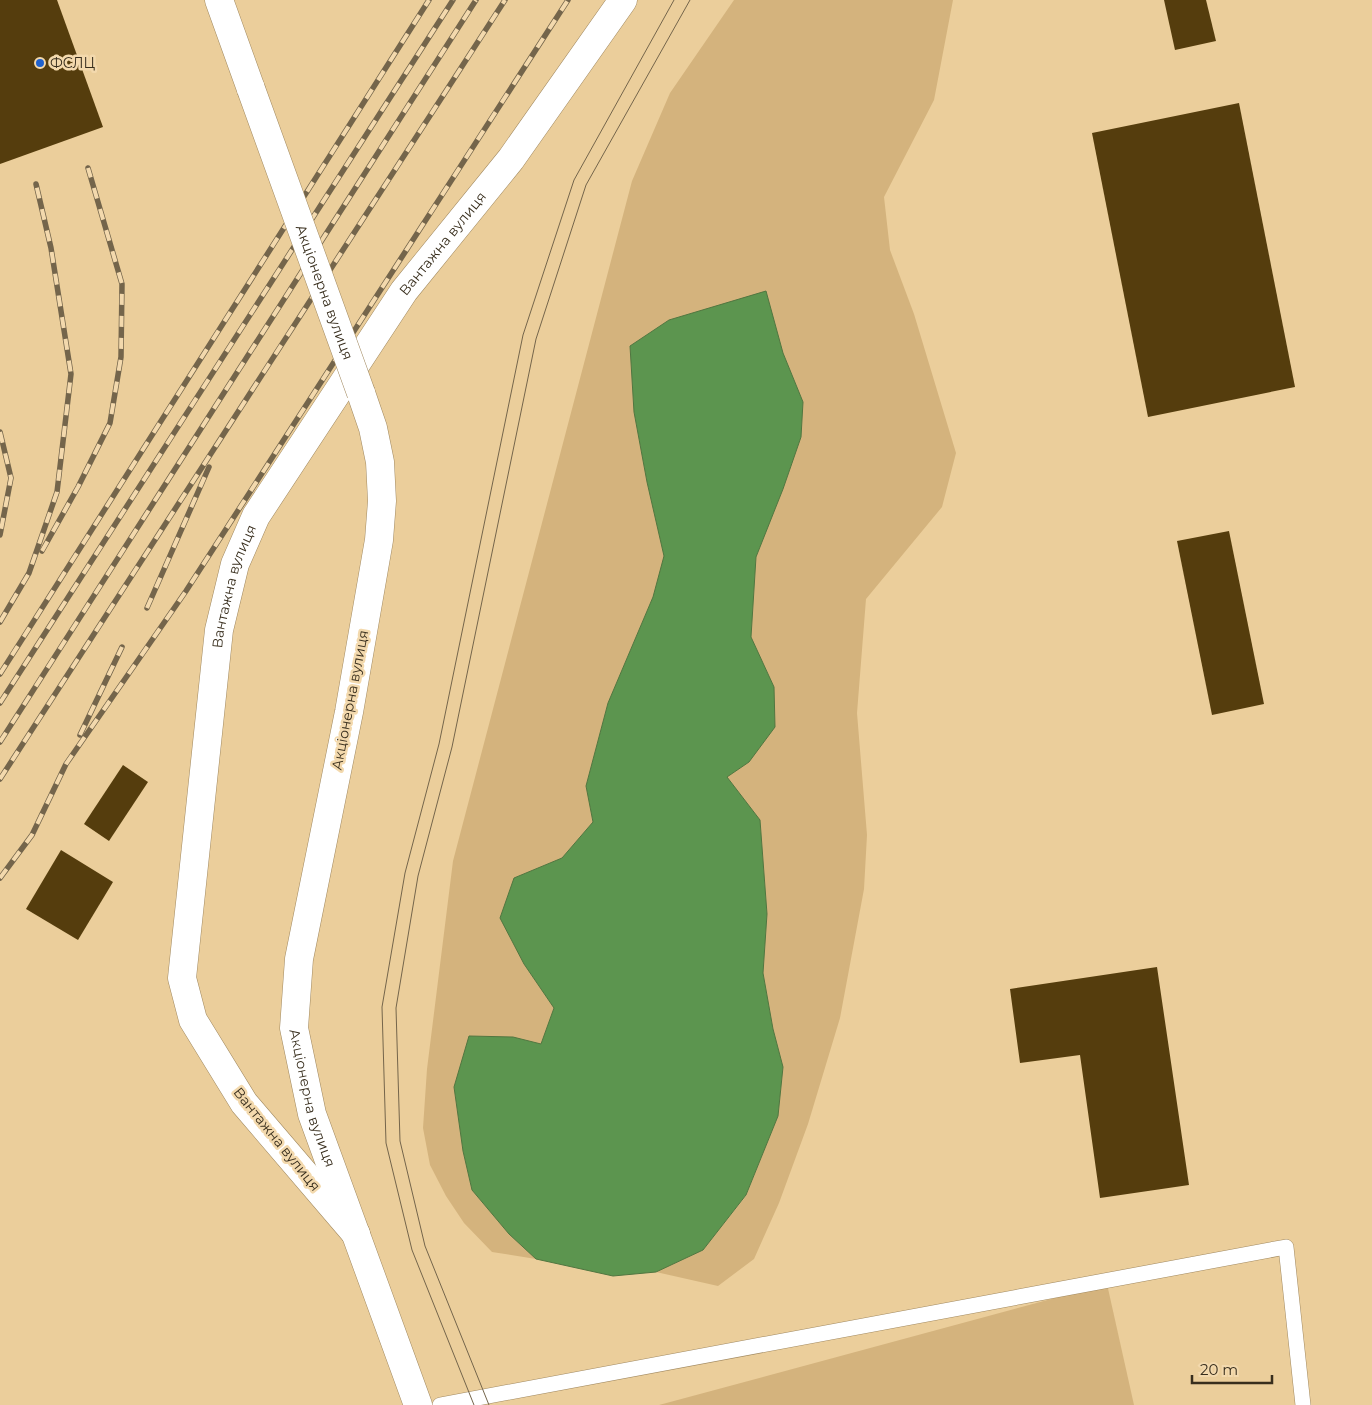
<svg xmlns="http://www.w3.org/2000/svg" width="1372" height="1405" viewBox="0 0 1372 1405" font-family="Montserrat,sans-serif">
<rect width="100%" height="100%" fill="#f3d9ad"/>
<rect fill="#ebce9b" x="0" y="0" width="1372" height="1405"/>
<g fill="#d4b37d">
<path d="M734,0H953L934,100L884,197L890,250L914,314L956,453L942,507L866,599L857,713L867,835L864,889L840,1018L808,1124L779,1203L754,1259L718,1286L656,1272L703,1250L746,1196L778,1116L783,1067L773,1030L763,973L767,914L760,820L727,777L749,762L774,687L751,637L756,557L783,489L801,436L803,402L783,353L712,308L669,320L630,346L634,412L647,482L665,556L653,597L608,703L586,786L593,822L562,858L514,878L524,964L554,1008L541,1044L513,1037L454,1087L463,1151L472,1190L509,1234L536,1259L492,1252L464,1223L446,1196L430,1165L423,1128L427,1069L453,861L632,181L670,93Z"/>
<path d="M1107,1284L1134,1405H659Z"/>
</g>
<path fill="#5c954f" stroke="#517640" d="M766,291L783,353L803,402L801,437L783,489L756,557L751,637L774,687L775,727L749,762L727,777L760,820L767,914L763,973L773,1029L783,1067L778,1116L746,1195L703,1250L656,1272L613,1276L536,1259L509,1234L472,1190L463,1151L454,1087L469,1036L513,1037L541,1044L554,1008L524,964L500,918L514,878L562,858L593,822L586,786L608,703L653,597L664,556L647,482L634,412L630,346L669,320Z"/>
<g fill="#553d0d">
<path d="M0,0H57L103,127L0,164Z"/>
<path d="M1164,0H1206L1216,41L1175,50Z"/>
<path d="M1239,103L1295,387L1148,417L1092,133Z"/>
<path d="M1229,531L1264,704L1212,715L1177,541Z"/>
<path d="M123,765L148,782L109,841L84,824Z"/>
<path d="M61,850L113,882L78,940L26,909Z"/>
<path d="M1157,967L1189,1185L1100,1198L1080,1055L1020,1063L1010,989Z"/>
</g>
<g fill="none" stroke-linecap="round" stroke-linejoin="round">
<g stroke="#a18960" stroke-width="16">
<path id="service" d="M440,1405L1286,1247L1303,1405"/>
</g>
<g stroke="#a18960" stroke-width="29">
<g id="minor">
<path d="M219,0L251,89"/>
<path id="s1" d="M361,393L373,428L380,462L382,501L379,540L349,712L299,959L294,1028L312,1114L418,1405"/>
<path id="s2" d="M356,1234L244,1103L193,1020L182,978L219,630L235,564L256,516L404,291L511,159L623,0"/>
</g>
</g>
<use href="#service" stroke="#fff" stroke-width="15"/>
<use href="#minor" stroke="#fff" stroke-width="28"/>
<g stroke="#74654b" stroke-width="1">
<path d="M474,1405L412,1250L386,1143L382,1007L405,873L439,744L523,335L574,180L674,0"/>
<path d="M489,1405L425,1246L400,1141L396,1008L418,876L452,747L536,339L586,185L690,0"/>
</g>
<g stroke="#74654b" stroke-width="5.5">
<g id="rail">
<path d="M0,432L11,478L0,535"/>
<path d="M42,551L78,487L110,423L121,357L122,284L88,168"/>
<path d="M147,608L209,467"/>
<path d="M0,622L29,573L57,492L71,374L51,248L36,184"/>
<path d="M0,674L429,0"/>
<path d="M0,703L453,0"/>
<path d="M80,735L122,647"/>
<path d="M0,742L476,0"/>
<path d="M0,779L505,0"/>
<path d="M0,878L32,835L66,764L186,591L568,0"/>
</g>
</g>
<use href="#rail" stroke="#f3d9ad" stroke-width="4" stroke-dasharray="11" stroke-linecap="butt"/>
<g stroke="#a18960" stroke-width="29" stroke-linecap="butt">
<g id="minor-bridge">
<path id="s3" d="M251,89L361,393"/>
</g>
</g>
<use href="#minor-bridge" stroke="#fff" stroke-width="28"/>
</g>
<circle fill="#1f61cd" stroke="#f3d9ad" stroke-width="2" cx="40" cy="63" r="5"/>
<g text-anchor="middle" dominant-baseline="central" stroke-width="5" stroke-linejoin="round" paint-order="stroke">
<g font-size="14" fill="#382e1d" stroke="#f3d9ad" text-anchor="start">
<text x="50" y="63">ФСЛЦ</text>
</g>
<g font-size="14" fill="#382e1d" stroke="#f3d9ad">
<text stroke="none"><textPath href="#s2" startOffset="1114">Вантажна вулиця</textPath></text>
<text stroke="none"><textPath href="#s3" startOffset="216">Акціонерна вулиця</textPath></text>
<text stroke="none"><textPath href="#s2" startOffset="709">Вантажна вулиця</textPath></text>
<text transform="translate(350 700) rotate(-79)">Акціонерна вулиця</text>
<text stroke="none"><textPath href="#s1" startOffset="718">Акціонерна вулиця</textPath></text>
<text transform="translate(277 1139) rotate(51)">Вантажна вулиця</text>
</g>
</g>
<path d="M1192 1375v8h80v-8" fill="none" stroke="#382e1d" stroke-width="2.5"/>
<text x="1200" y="1375" font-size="15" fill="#382e1d" stroke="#f3d9ad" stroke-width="4" paint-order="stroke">20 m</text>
</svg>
